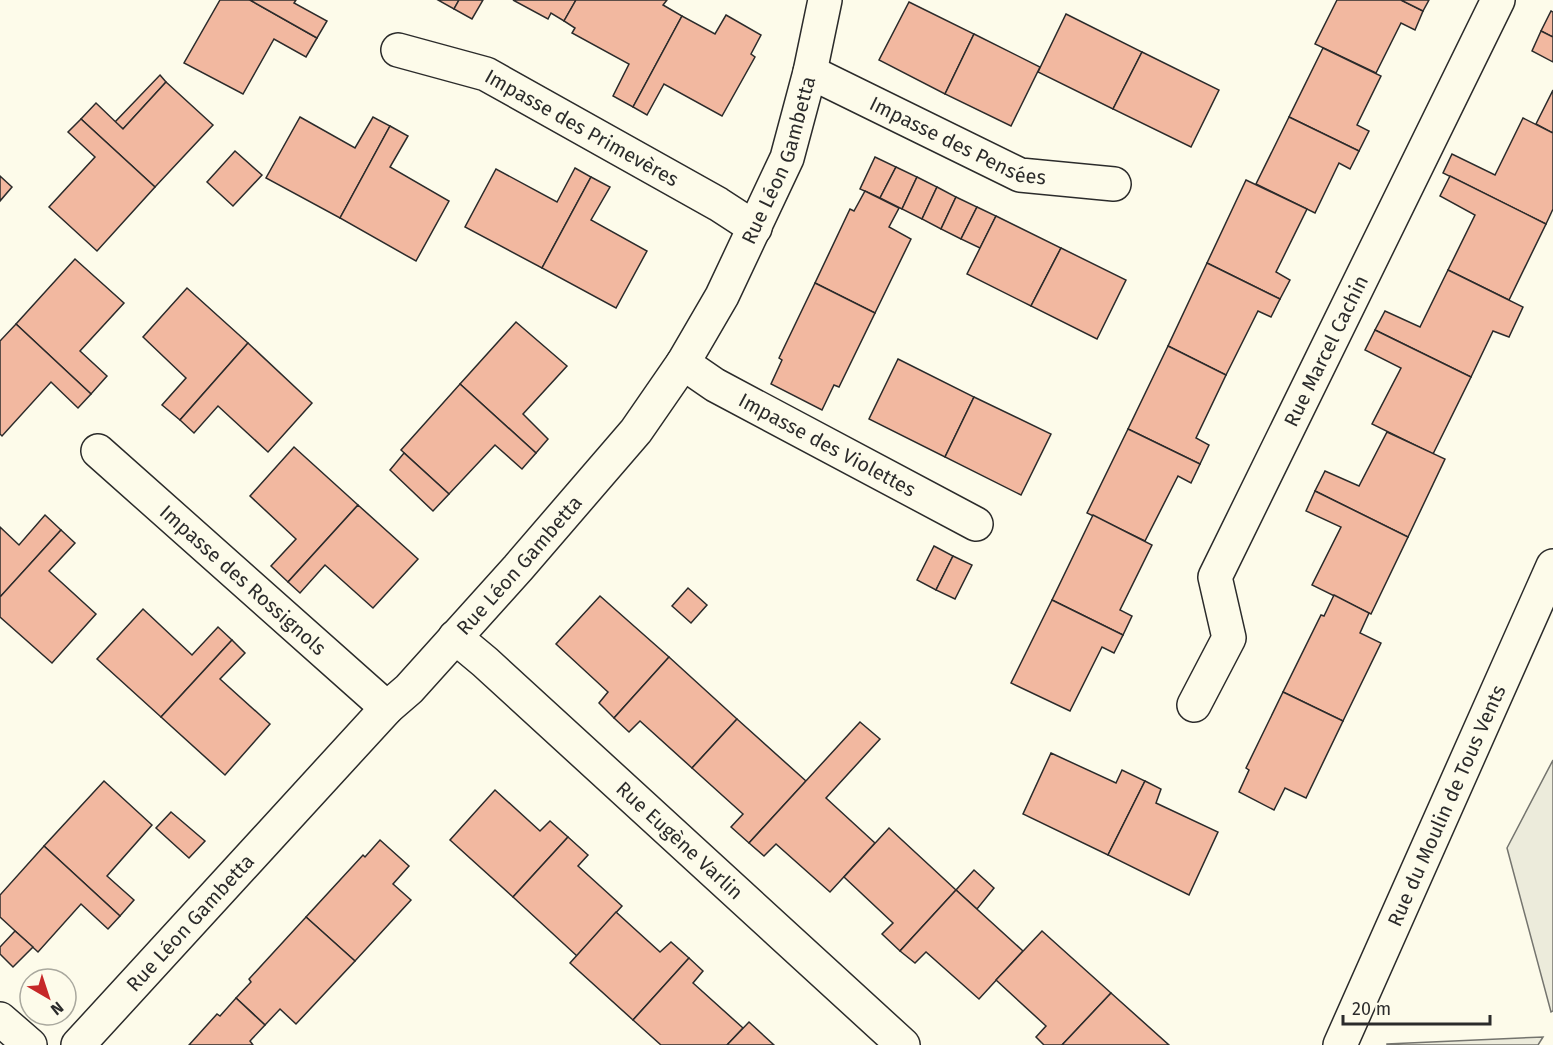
<svg xmlns="http://www.w3.org/2000/svg" width="1553" height="1045" viewBox="0 0 1553 1045" font-family="'Fira Sans',sans-serif">
<rect width="100%" height="100%" fill="#fdfbea"/>
<g fill="#ecebdb" stroke="#74746e" stroke-width="1.5">
<path d="M1553,760V1011L1551,1012L1507,848Z"/>
<path d="M1543,1037L1538,1045H1387V1044Z"/>
</g>
<g fill="#f2b8a0" stroke="#2b2b2b" stroke-width="1.5">
<path d="M220,0H250L317,38L306,57L274,39L243,94L184,63Z"/>
<path d="M250,0H296L294,3L327,21L317,38Z"/>
<path d="M438,0H459L454,9Z"/>
<path d="M459,0H483L472,19L454,9Z"/>
<path d="M513,0H576L564,21L551,13L548,19Z"/>
<path d="M576,0H667L663,5L682,16L633,107L613,96L629,64L572,33L575,28L564,21Z"/>
<path d="M1337,0H1401L1423,11L1415,30L1401,23L1376,73L1315,44Z"/>
<path d="M1401,0H1429L1423,11Z"/>
<path d="M909,2L974,34L945,94L879,60Z"/>
<path d="M1551,11L1553,12V37L1541,31Z"/>
<path d="M1066,14L1142,52L1113,109L1038,72Z"/>
<path d="M726,15L761,35L751,54L755,57L722,116L664,84L647,115L633,107L682,16L715,34Z"/>
<path d="M1541,31L1553,37V62L1532,51Z"/>
<path d="M974,34L1040,67L1011,126L945,94Z"/>
<path d="M1323,48L1381,76L1357,125L1369,131L1359,151L1289,117Z"/>
<path d="M1142,52L1219,90L1191,147L1113,109Z"/>
<path d="M160,75L166,82L123,129L115,122Z"/>
<path d="M166,82L213,125L155,187L81,119L96,103L123,129Z"/>
<path d="M1553,90V133L1536,124Z"/>
<path d="M300,117L355,148L373,117L390,126L340,218L266,178Z"/>
<path d="M1289,117L1359,151L1350,169L1339,163L1315,213L1256,184Z"/>
<path d="M1523,118L1553,133V209L1546,224L1443,173L1452,154L1495,175Z"/>
<path d="M81,119L155,187L97,251L49,207L95,157L68,132Z"/>
<path d="M390,126L408,136L390,167L449,201L416,261L340,218Z"/>
<path d="M235,151L262,175L233,206L207,182Z"/>
<path d="M875,157L896,167L880,198L860,189Z"/>
<path d="M896,167L917,177L902,209L880,198Z"/>
<path d="M575,168L591,177L542,268L465,227L496,169L557,202Z"/>
<path d="M0,176L12,187L0,201Z"/>
<path d="M1450,176L1546,224L1509,300L1448,270L1475,215L1440,196Z"/>
<path d="M591,177L610,187L591,220L647,251L616,308L542,268Z"/>
<path d="M917,177L937,187L922,219L902,209Z"/>
<path d="M1246,180L1307,209L1276,272L1290,280L1280,299L1207,263Z"/>
<path d="M937,187L956,197L941,229L922,219Z"/>
<path d="M865,191L899,208L889,227L911,239L875,313L815,283L850,209L854,211Z"/>
<path d="M956,197L977,207L961,239L941,229Z"/>
<path d="M977,207L996,216L980,248L961,239Z"/>
<path d="M996,216L1061,248L1031,306L967,274Z"/>
<path d="M1061,248L1126,280L1097,339L1031,306Z"/>
<path d="M75,259L124,303L80,351L107,376L91,394L16,324Z"/>
<path d="M1207,263L1280,299L1271,317L1258,311L1226,375L1168,346Z"/>
<path d="M1448,270L1523,307L1509,337L1493,331L1471,377L1375,330L1385,311L1420,327Z"/>
<path d="M815,283L875,313L839,387L834,385L822,410L771,384L782,360L779,358Z"/>
<path d="M187,288L248,343L180,420L162,405L186,378L143,337Z"/>
<path d="M516,322L567,366L523,414L548,439L536,453L460,384Z"/>
<path d="M16,324L91,394L78,408L51,382L2,436L0,434V341Z"/>
<path d="M1375,330L1471,377L1433,454L1372,424L1401,368L1365,350Z"/>
<path d="M248,343L312,403L268,452L218,406L194,433L180,420Z"/>
<path d="M1168,346L1226,375L1196,438L1209,445L1200,464L1128,429Z"/>
<path d="M898,359L974,397L945,457L869,419Z"/>
<path d="M460,384L536,453L522,469L495,445L449,494L401,450Z"/>
<path d="M974,397L1051,434L1021,495L945,457Z"/>
<path d="M1128,429L1200,464L1191,483L1178,476L1145,541L1087,513Z"/>
<path d="M1387,432L1445,459L1408,537L1315,491L1325,471L1359,486Z"/>
<path d="M294,447L358,505L288,582L271,566L296,539L250,496Z"/>
<path d="M404,453L449,494L433,511L390,470Z"/>
<path d="M1315,491L1408,537L1371,614L1312,585L1341,527L1306,511Z"/>
<path d="M358,505L418,559L373,608L325,565L300,593L288,582Z"/>
<path d="M45,515L61,530L0,597V527L19,545Z"/>
<path d="M1093,515L1152,545L1120,610L1132,616L1123,635L1052,600Z"/>
<path d="M61,530L75,543L49,571L96,614L52,663L0,617V597Z"/>
<path d="M934,546L953,556L936,590L917,580Z"/>
<path d="M953,556L972,565L955,599L936,590Z"/>
<path d="M688,588L707,605L691,623L672,606Z"/>
<path d="M1334,595L1369,613L1360,633L1381,643L1343,721L1283,692L1321,615L1324,616Z"/>
<path d="M600,596L669,657L614,718L599,703L608,692L556,644Z"/>
<path d="M1052,600L1123,635L1114,653L1102,647L1070,711L1011,683Z"/>
<path d="M143,609L192,655L218,627L232,640L161,717L97,659Z"/>
<path d="M232,640L245,653L220,679L270,724L225,775L161,717Z"/>
<path d="M669,657L737,719L692,768L640,721L629,732L614,718Z"/>
<path d="M1283,692L1343,721L1306,798L1285,788L1274,810L1239,792L1249,770L1246,768Z"/>
<path d="M737,719L806,781L749,843L731,827L743,814L692,768Z"/>
<path d="M860,722L880,739L826,798L875,843L830,892L776,844L764,856L749,843Z"/>
<path d="M1051,753L1116,783L1122,770L1145,781L1108,855L1023,814Z"/>
<path d="M104,781L152,825L107,876L134,900L120,916L44,846Z"/>
<path d="M1145,781L1161,789L1156,803L1218,832L1189,895L1108,855Z"/>
<path d="M495,790L540,831L550,821L568,837L513,897L450,840Z"/>
<path d="M171,812L205,841L189,858L156,828Z"/>
<path d="M889,828L956,890L900,951L882,934L893,923L844,877Z"/>
<path d="M568,837L588,855L578,866L622,906L577,956L513,897Z"/>
<path d="M380,840L409,866L393,884L411,900L355,961L306,917L363,855L365,857Z"/>
<path d="M44,846L120,916L108,929L81,904L38,952L0,917V895Z"/>
<path d="M974,870L994,888L977,909L956,890Z"/>
<path d="M956,890L1023,951L979,999L926,952L915,963L900,951Z"/>
<path d="M616,912L660,952L671,942L689,958L633,1020L570,963Z"/>
<path d="M306,917L355,961L296,1024L280,1009L265,1025L236,998L251,982L249,979Z"/>
<path d="M15,931L33,947L13,967L0,954V947Z"/>
<path d="M1042,931L1111,993L1062,1045H1044L1036,1037L1046,1026L996,980Z"/>
<path d="M689,958L703,971L693,983L743,1028L727,1045H661L633,1020Z"/>
<path d="M1111,993L1169,1045H1062Z"/>
<path d="M236,998L265,1025L250,1041L253,1045H189L217,1014L220,1016Z"/>
<path d="M749,1022L774,1045H727Z"/>
</g>
<g fill="none" stroke-linecap="round" stroke-linejoin="round">
<g stroke="#2b2b2b" stroke-width="36">
<g id="minor">
<path id="s1" d="M398,50L486,74L718,204L755,228"/>
<path id="s2" d="M810,72L1020,175L1114,184"/>
<path id="s3" d="M683,363L715,385L976,524"/>
<path id="s4" d="M98,451L387,708"/>
<path id="s5" d="M455,637L485,662L903,1045"/>
<path id="s6" d="M1194,705L1229,638L1215,577L1498,0"/>
<path d="M0,1019L30,1045"/>
<path id="s7" d="M78,1045L387,708L409,689L518,568L636,431L683,363L722,296L787,158L810,72L825,0"/>
<path id="s8" d="M1340,1045L1553,566"/>
</g>
</g>
<use href="#minor" stroke="#fdfbea" stroke-width="33"/>
</g>
<g text-anchor="middle" dominant-baseline="central" stroke-width="4.5" stroke-linejoin="round" paint-order="stroke">
<g font-size="20" fill="#2b2b2b" stroke="#fdfbea">
<text stroke="none"><textPath href="#s1" startOffset="201">Impasse des Primevères</textPath></text>
<text stroke="none"><textPath href="#s2" startOffset="164">Impasse des Pensées</textPath></text>
<text stroke="none"><textPath href="#s7" startOffset="1138">Rue Léon Gambetta</textPath></text>
<text stroke="none"><textPath href="#s6" startOffset="390">Rue Marcel Cachin</textPath></text>
<text stroke="none"><textPath href="#s3" startOffset="166">Impasse des Violettes</textPath></text>
<text stroke="none"><textPath href="#s7" startOffset="652">Rue Léon Gambetta</textPath></text>
<text stroke="none"><textPath href="#s4" startOffset="194">Impasse des Rossignols</textPath></text>
<text stroke="none"><textPath href="#s8" startOffset="262">Rue du Moulin de Tous Vents</textPath></text>
<text stroke="none"><textPath href="#s5" startOffset="303">Rue Eugène Varlin</textPath></text>
<text stroke="none"><textPath href="#s7" startOffset="166">Rue Léon Gambetta</textPath></text>
</g>
</g>
<g transform="translate(48 997) rotate(141)"><circle r="28" fill="#fdfbea" stroke="#a9a89e" stroke-width="1.5"/>
<path d="M0-4.5L10 22L0 15L-10 22Z" fill="#c62828"/>
<text y="-9" font-size="16" font-weight="bold" text-anchor="middle" fill="#2b2b2b">N</text>
</g>
<path d="M1343 1015v9h147v-9" fill="none" stroke="#2b2b2b" stroke-width="3"/>
<text x="1352" y="1015" font-size="18" fill="#2b2b2b" stroke="#fdfbea" stroke-width="4.5" paint-order="stroke">20 m</text>
</svg>
